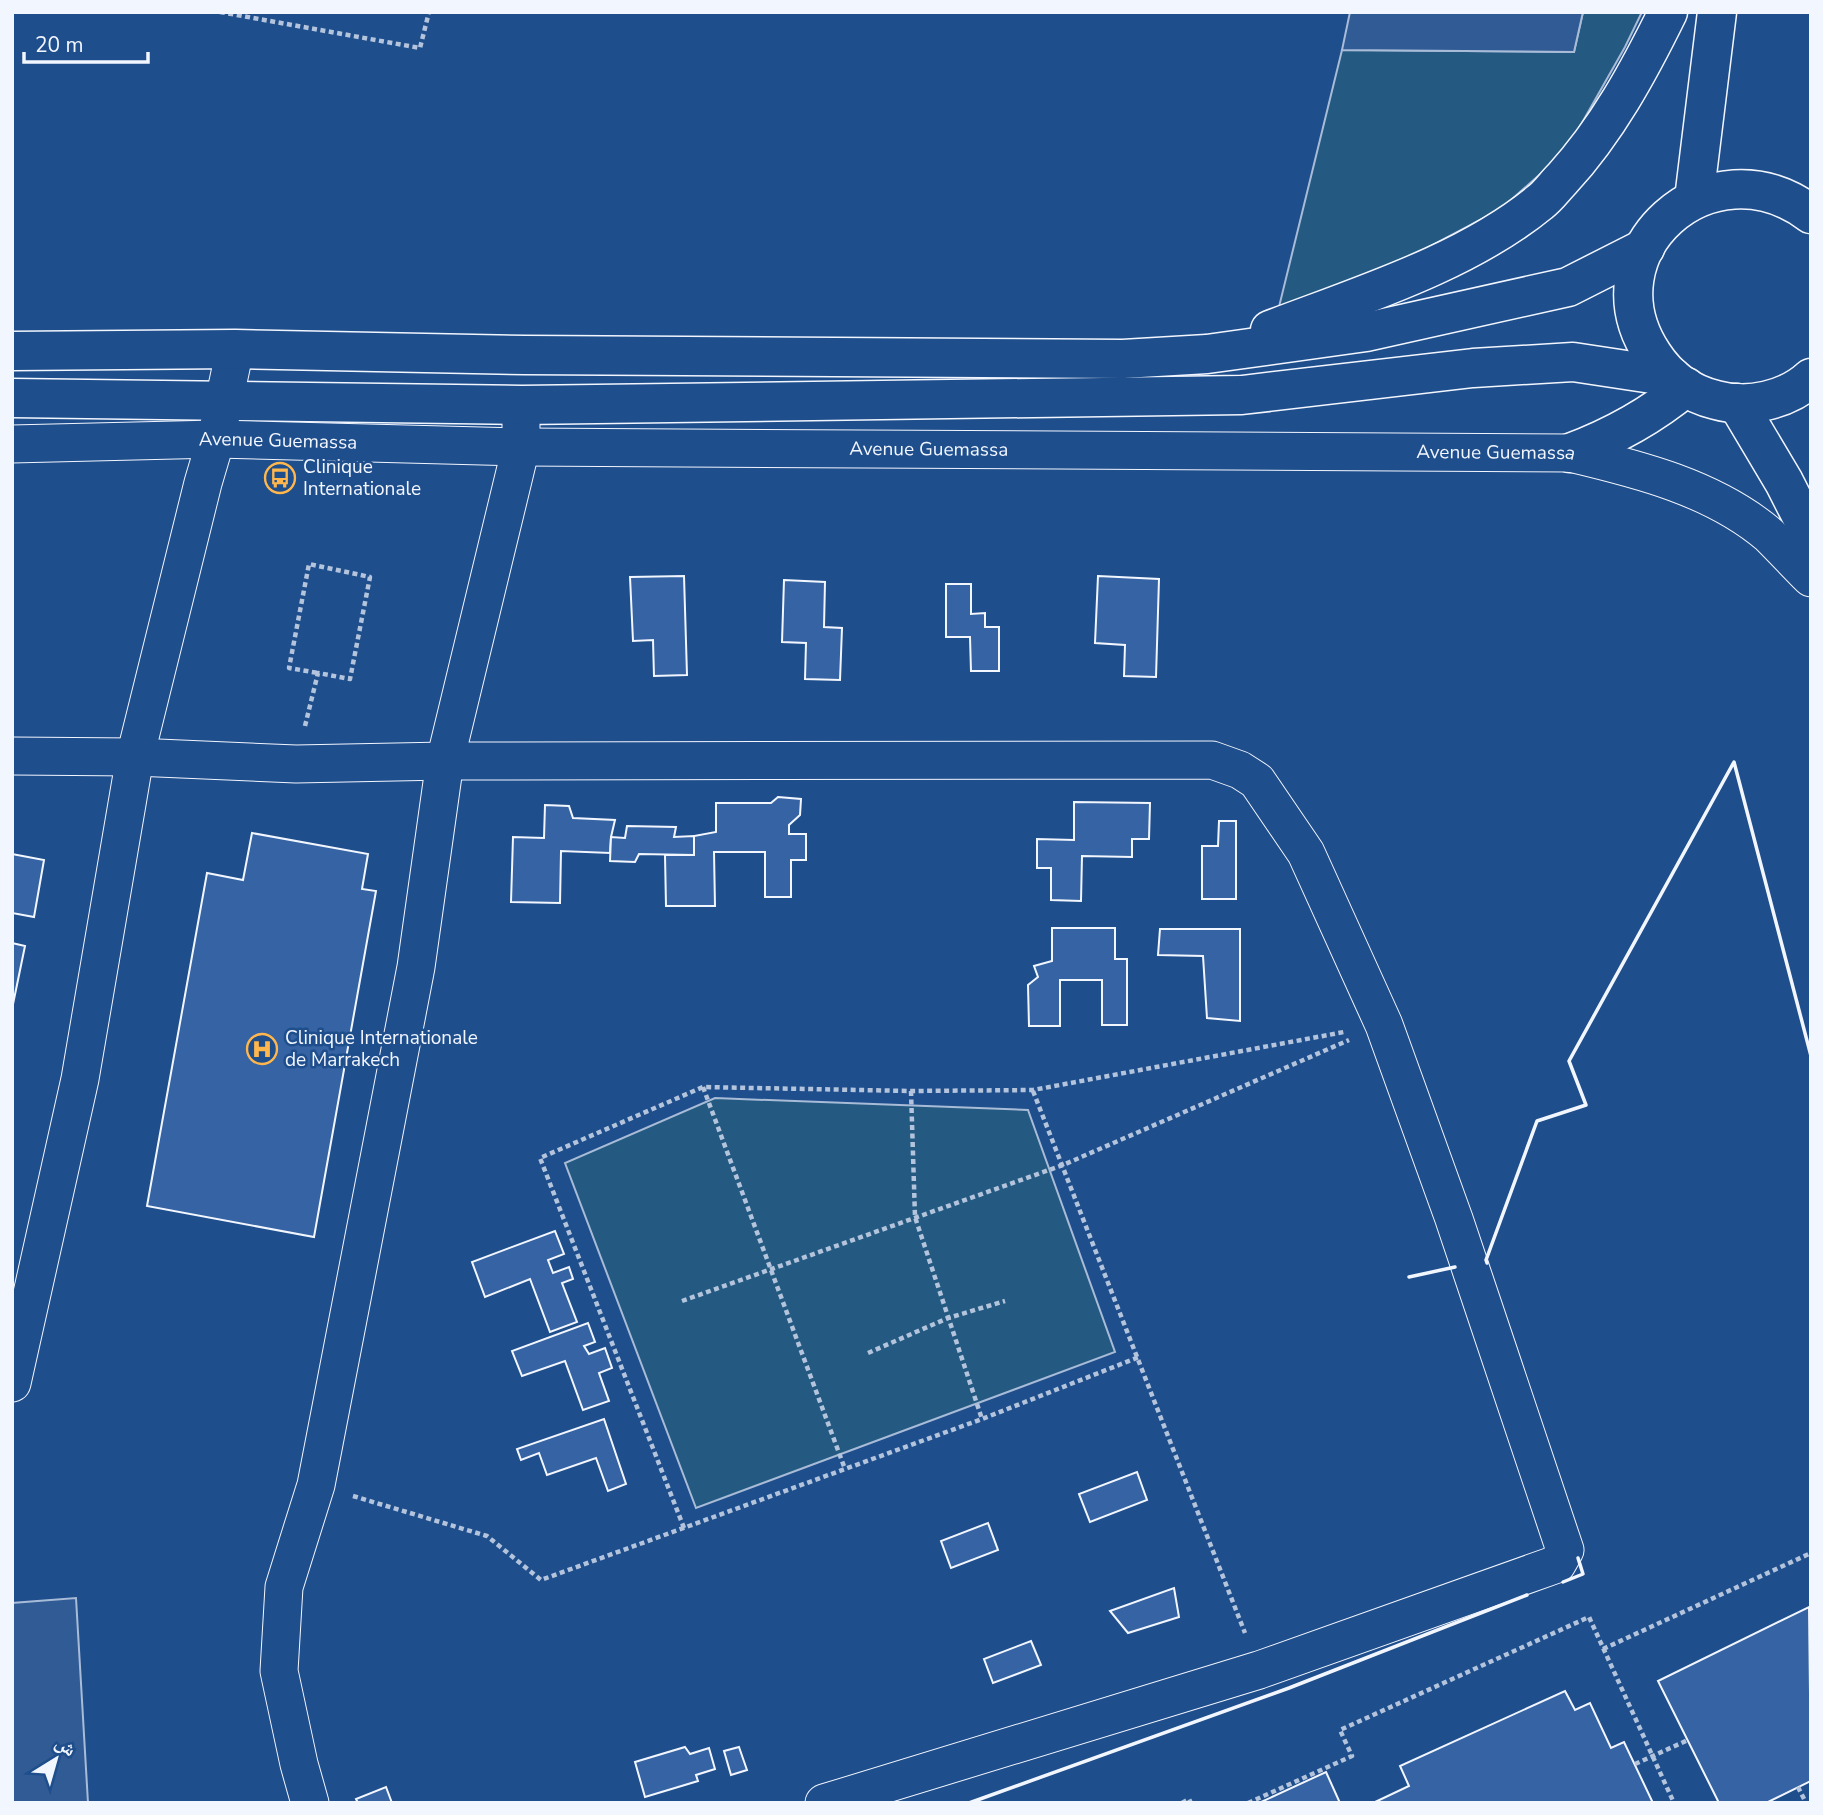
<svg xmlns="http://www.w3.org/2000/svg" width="1823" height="1815" viewBox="0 0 1823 1815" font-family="'Nunito Sans','Noto Naskh Arabic',sans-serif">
<rect width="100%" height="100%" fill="#1f4e8c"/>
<g fill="#245a82" stroke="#a8bbd7" stroke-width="2">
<path d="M1583,12H1642L1625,47L1566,151L1501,209L1368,279L1277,315L1342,50L1574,52Z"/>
<path d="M715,1098L1028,1110L1115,1352L696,1508L565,1163Z"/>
</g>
<g fill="#305b95" stroke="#a8bbd7" stroke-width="2">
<path d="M1350,12H1583L1574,52L1342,50Z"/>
<path d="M76,1598L88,1803H12V1603Z"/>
</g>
<g fill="#3563a3" stroke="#f2f6ff" stroke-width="2">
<path d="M684,576L687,675L654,676L653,640L633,641L630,577Z"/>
<path d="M1098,576L1159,579L1156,677L1124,676L1125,645L1095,643Z"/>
<path d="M784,580L825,582L824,627L842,628L840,680L805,679L806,643L782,642Z"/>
<path d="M946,584H971V614L985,613V627H999V671H971L970,637H946Z"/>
<path d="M778,797L801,799L800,815L789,825V834H806V860H791V897H765V852H714L715,906H666L665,855H694V836L716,832V803H771Z"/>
<path d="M1074,802L1150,803L1149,839H1132V857L1082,856L1081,901L1051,900V868H1037V839L1074,840Z"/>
<path d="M545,805L569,806L573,818L615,820L611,837L610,853L561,851L560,903L511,902L513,837L544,838Z"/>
<path d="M1219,821H1236V899H1202V846H1218Z"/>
<path d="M627,826L676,827L674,837L694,836V855L639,854L635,862L610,861L611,837L625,838Z"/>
<path d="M252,833L368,854L362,889L376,891L314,1237L147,1206L207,873L243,880Z"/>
<path d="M12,854L44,860L34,917L12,913Z"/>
<path d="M1052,928H1115V959H1127V1025H1102V980H1060V1026H1029L1028,985L1038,977L1034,966L1052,961Z"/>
<path d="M1160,929H1240V1021L1207,1018L1203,956L1158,955Z"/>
<path d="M12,943L25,946L12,1009Z"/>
<path d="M555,1231L564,1254L548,1260L553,1273L569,1267L573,1279L562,1283L577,1322L550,1332L530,1279L485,1297L472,1262Z"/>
<path d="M588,1323L595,1342L584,1346L589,1354L605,1348L612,1368L599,1373L609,1401L583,1410L565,1361L522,1376L512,1351Z"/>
<path d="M604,1419L626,1484L608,1491L596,1458L547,1475L539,1453L521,1460L517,1449Z"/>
<path d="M1137,1472L1147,1500L1090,1522L1079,1494Z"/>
<path d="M988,1523L998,1550L951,1568L941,1541Z"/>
<path d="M1174,1588L1179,1617L1128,1633L1110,1611Z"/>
<path d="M1809,1607L1811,1781L1766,1803H1719L1658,1681Z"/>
<path d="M1031,1641L1041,1665L993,1683L984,1659Z"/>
<path d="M1565,1691L1575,1710L1590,1703L1611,1748L1624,1742L1653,1803H1373L1409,1786L1400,1766Z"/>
<path d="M685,1747L690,1754L709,1748L715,1769L696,1775L698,1781L645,1797L635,1762Z"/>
<path d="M739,1747L747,1770L731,1775L724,1751Z"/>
<path d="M1326,1772L1340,1803H1259Z"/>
<path d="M386,1787L392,1803H358L356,1799Z"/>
</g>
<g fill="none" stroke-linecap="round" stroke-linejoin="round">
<g stroke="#f2f6ff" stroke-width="39">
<g id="street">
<path id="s1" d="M12,444L216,439L521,447L1570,453C1638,469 1714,488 1769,535C1783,549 1797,564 1811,578"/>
<path d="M12,756L135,757L296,764L445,761L1212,760L1240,770L1257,781L1306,853L1384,1025L1454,1219L1565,1550L1557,1564L1259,1670L824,1803"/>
<path d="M12,1383L80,1079L135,757L203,483L216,439L235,349"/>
<path d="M310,1803L299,1764L279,1671L284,1587L316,1485L416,967L445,761L521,447V423"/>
</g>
</g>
<g stroke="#f2f6ff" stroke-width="41">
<g id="secondary">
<path d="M1694,199L1717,12"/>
<path d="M1811,214C1710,138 1584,252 1653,355C1668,378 1690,394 1716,400C1748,409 1787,400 1811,378"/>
<path d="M1270,330C1359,296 1466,263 1540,202C1548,196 1555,186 1562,179C1607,130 1639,71 1668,12"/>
<path d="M12,351L235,349L525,355L1123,359L1207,354L1366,332L1568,287L1645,248"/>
<path d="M12,398L522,405L1242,395L1473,368L1573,362L1672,377"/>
<path d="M1737,403L1784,482L1811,535"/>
<path d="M1570,453C1613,437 1650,417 1686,387"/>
</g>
</g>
<g stroke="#b3c4dc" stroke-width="4.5" stroke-dasharray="5 3.5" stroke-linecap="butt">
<path d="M220,12L420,48L429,12"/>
<path d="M305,726L318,673L350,679L370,577L309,564L289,668L318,673"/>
<path d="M703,1087L845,1469"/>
<path d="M911,1091L915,1217L982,1419"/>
<path d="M1033,1091L1245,1633"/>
<path d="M682,1301L1063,1165L1349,1040"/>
<path d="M868,1353L948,1318L1005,1301"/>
<path d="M353,1496L487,1536L541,1580L982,1419L1139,1357"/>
<path d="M684,1528L540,1158L703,1087L911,1091L1033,1090L1344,1032"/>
<path d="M1603,1649L1811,1553"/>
<path d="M1635,1764L1688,1740"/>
<path d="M1798,1787L1806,1803"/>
<path d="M1182,1803L1189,1799L1191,1803"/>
<path d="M1248,1803L1352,1756L1340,1730L1589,1617L1674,1803"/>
<path d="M1810,1803H1811"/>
</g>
<use href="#street" stroke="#1f4e8c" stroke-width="37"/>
<use href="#secondary" stroke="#1f4e8c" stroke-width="38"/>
<g stroke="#f2f6ff" stroke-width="3.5">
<path d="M1487,1263L1486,1260L1537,1121L1586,1105L1569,1061L1734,762L1811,1056"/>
<path d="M1409,1277L1455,1267"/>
<path d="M1563,1582L1583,1574L1578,1558"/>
<path d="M969,1803L1289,1688L1527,1595"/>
</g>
</g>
<defs>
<g id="bus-ring" transform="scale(1.575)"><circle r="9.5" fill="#1f4e8c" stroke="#ffb74d" stroke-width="1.5"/><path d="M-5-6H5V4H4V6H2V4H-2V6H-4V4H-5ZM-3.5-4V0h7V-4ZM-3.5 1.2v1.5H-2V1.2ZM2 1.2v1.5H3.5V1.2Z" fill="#ffb74d"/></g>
<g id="hospital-ring" transform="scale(1.575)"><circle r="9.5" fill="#1f4e8c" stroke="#ffb74d" stroke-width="1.5"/><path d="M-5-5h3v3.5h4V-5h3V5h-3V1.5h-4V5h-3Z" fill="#ffb74d"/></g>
</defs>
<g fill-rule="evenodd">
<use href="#bus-ring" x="280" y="478"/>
<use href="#hospital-ring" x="262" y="1049"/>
</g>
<g text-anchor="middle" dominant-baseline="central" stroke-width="5" stroke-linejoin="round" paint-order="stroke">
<g font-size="19" fill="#f2f6ff" stroke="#1f4e8c">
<text stroke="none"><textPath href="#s1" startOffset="266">Avenue Guemassa</textPath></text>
<text stroke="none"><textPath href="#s1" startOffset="917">Avenue Guemassa</textPath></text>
<text stroke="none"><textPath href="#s1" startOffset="1484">Avenue Guemassa</textPath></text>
</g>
<g font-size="19" fill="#f2f6ff" stroke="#1f4e8c" text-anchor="start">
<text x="303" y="467">Clinique<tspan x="303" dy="22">Internationale</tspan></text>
<text x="285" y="1038">Clinique Internationale<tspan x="285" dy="22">de Marrakech</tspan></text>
</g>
</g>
<rect width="1823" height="1815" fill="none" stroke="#f2f6ff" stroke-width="28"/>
<g transform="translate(56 1759) rotate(37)" stroke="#1f4e8c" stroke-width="5" paint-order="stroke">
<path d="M0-5L12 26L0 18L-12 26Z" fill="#f2f6ff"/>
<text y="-10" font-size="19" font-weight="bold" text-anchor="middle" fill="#f2f6ff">ش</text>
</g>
<path d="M24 52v10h124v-10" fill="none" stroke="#f2f6ff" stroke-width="3.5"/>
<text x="35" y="52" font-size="21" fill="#f2f6ff" stroke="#1f4e8c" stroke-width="5" paint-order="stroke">20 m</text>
</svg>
